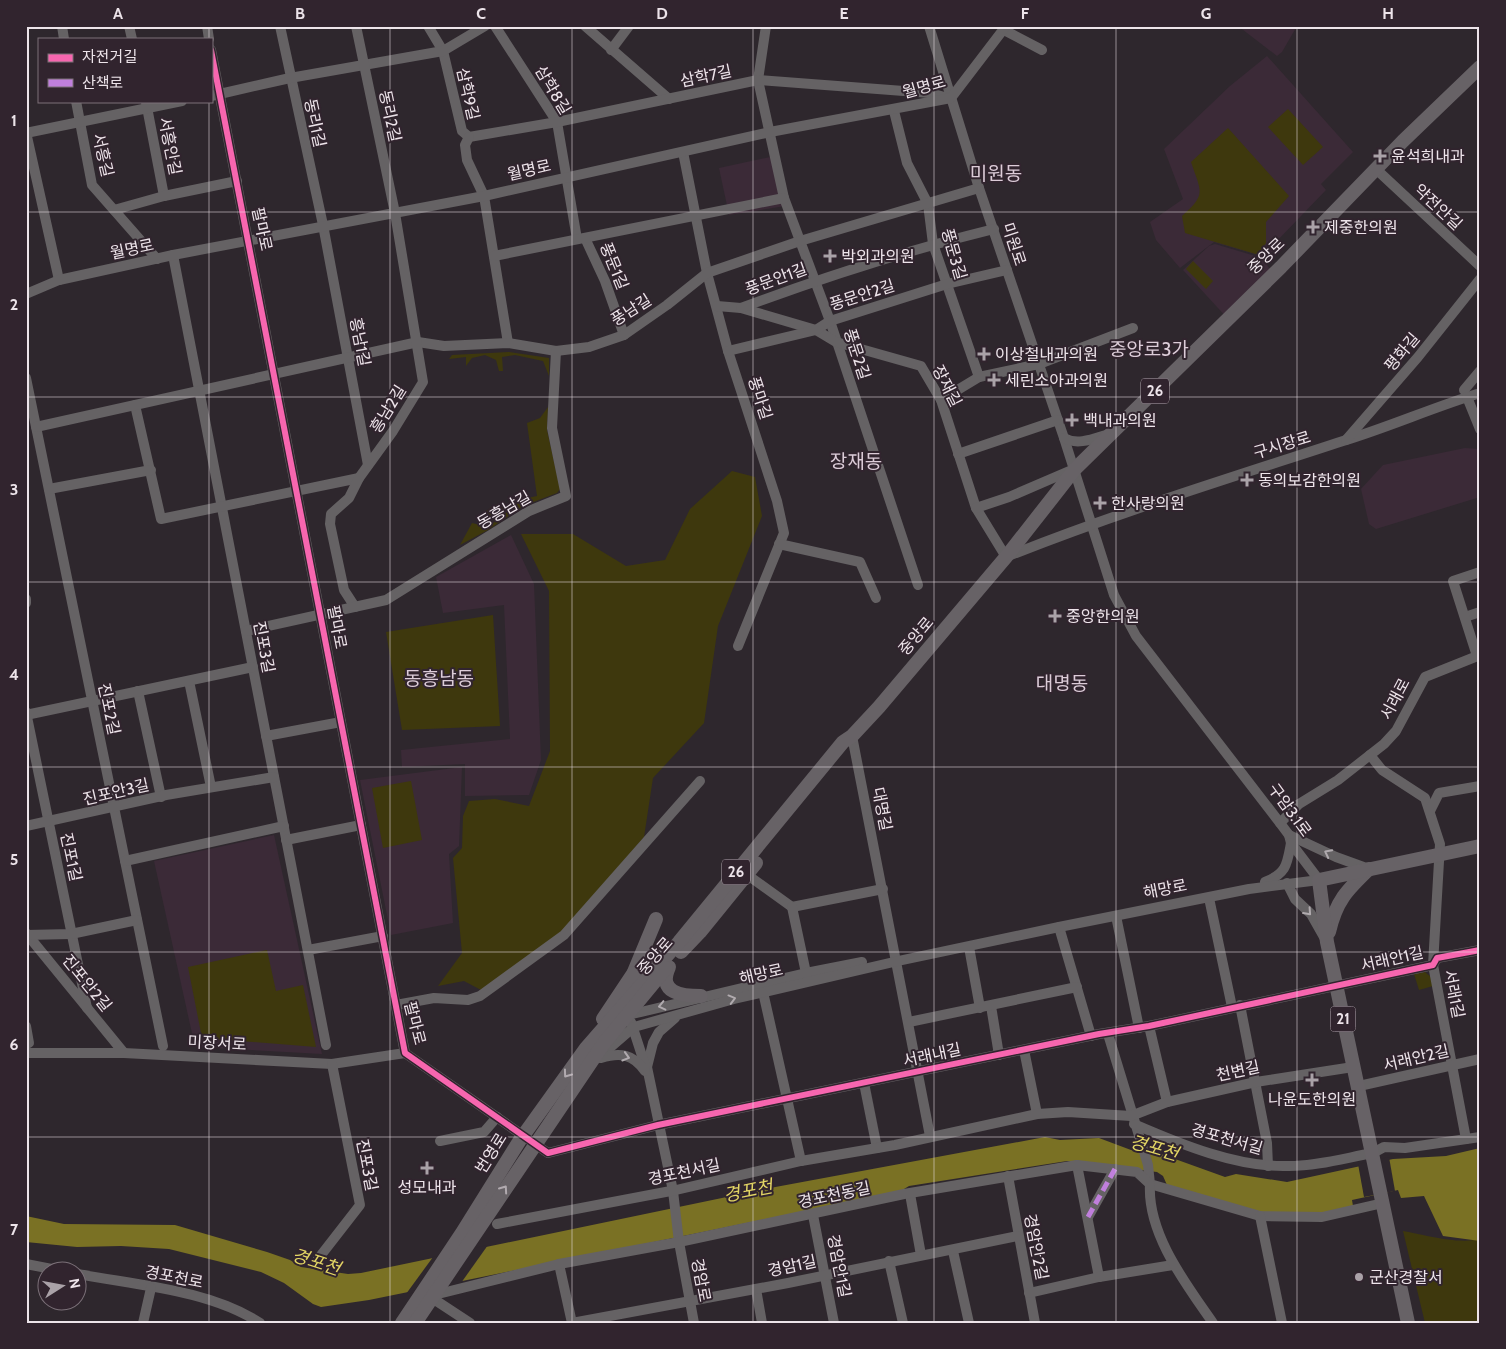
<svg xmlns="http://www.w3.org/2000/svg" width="1506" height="1349" viewBox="0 0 1506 1349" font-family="Cabin,'Noto Sans KR',sans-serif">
<rect width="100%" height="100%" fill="#2e272d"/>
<g fill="#3b2a37">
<path d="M1238,26H1297L1282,52L1277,56Z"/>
<path d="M1267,56L1353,152L1321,184L1326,190L1275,243L1274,250L1269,255L1262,256L1214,242L1180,268L1156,240L1150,222L1183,199L1164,149L1230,86Z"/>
<path d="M775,156L785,206L729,215L719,168Z"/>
<path d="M1215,244L1262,258L1274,275L1229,320L1183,270L1209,246Z"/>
<path d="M1465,448L1480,449V497L1376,529L1369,524L1361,489L1383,465Z"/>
<path d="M511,535L534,584L541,760L529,795L465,796V764L402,767L401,750L510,739L504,605L443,613L436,577Z"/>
<path d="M462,767L459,846L449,854L453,923L391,935L360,780Z"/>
<path d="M274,835L322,1054L195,1047L154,861Z"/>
</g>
<g fill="#3e380d">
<path d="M1288,109L1323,147L1303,165L1268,127Z"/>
<path d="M1228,128L1289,196L1266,222V243L1259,255L1185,233L1182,216C1207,194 1201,192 1191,162Z"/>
<path d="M1193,261L1213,281L1206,289L1186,269Z"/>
<path d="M509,352L549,358V376L543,361L515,355L502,357L503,371H499L496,360L485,355L472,358L466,366V357L449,359L452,355Z"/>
<path d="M548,407L547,430L560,489L557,493L523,506L488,530L460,545L472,523L488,527L516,505L518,500L537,496L527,423L540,418Z"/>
<path d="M732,471L755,477L762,516L718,626L704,723L653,778L644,837L560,936L481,990L464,981L438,986L462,953L453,858L462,848L463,816L469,801L495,799L529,806L550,751L549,591L521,534H573L626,566L665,560L690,509Z"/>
<path d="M504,503L505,511L494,519L486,511L495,505Z"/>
<path d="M493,615L500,726L402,730L386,632Z"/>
<path d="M411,781L422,840L383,848L372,788Z"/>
<path d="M267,950L276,991L303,985L316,1047L202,1038L188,967Z"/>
<path d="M1425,972L1432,978L1433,986L1419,990L1414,974Z"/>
<path d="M1403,1231C1421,1234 1464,1246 1480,1238V1323H1425Z"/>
</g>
<path fill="#7a7124" d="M1045,1137L1060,1140L1099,1138L1131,1150H1150L1225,1177L1236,1174L1287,1182L1393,1159L1446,1156L1480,1148V1241L1443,1236L1424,1196L1401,1198L1398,1190L1352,1200L1353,1206L1323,1215L1253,1213L1167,1185L1163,1176L1157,1172L1067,1161L909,1186L899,1192L369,1300L321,1307L313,1304L284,1283L261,1272L169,1249L121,1246L77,1247L26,1242V1216L64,1224L175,1225L267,1252L290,1260L301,1267L348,1274L361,1273L770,1188Z"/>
<g fill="#2e272d">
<path d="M1389,1157L1395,1191L1364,1197L1358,1164Z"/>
<path d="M488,1245L461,1283L406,1294L433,1257Z"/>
</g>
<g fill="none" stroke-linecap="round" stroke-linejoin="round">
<g stroke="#656264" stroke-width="10">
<path d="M62,26L64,39"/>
<path d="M129,26L132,39"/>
<path d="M207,26L209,39"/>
<path d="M280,26L323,225L368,465"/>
<path d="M428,26L443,51L462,131L469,137"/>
<path d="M495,26L557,122L577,239"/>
<path d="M585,26L669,99"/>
<path d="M766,26L758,80L784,198L830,321L918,585"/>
<path d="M929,26L979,188L1064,438L1114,595L1136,636L1280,823L1289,835L1291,843L1319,880"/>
<path d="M1004,30L1042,50"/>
<path d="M211,50C278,384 340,719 405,1053L548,1153L658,1125L1099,1034L1149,1026L1433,965L1437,958L1480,950"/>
<path d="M611,50L629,26"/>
<path d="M211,96L290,78L443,51L485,26"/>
<path d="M76,101L92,185L157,259"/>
<path d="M146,102L164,196"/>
<path d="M894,111L907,163L928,204L933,244L979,377"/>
<path d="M26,132L59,280"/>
<path d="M26,133L182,101"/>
<path d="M469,137L557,122L758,80L930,93L948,98"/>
<path d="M469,137L465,145L467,160L484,196L508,343"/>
<path d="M683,152L707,273L728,351L777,501L784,533L738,646"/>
<path d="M1377,170L1480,266"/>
<path d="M114,210L164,196L237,181"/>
<path d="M585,238L605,281L624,335"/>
<path d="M173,255L326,1045"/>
<path d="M494,256L784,198"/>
<path d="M26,294L59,280L173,255L484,196L770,132L951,98L1006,26"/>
<path d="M717,306L741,308L816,330L836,342L921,366L941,400L976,508L1006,557C1116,513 1230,478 1343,441C1389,427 1434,407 1480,393"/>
<path d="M741,308C824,277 908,250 994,229"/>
<path d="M728,351L816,330L830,321L947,284L1007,270"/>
<path d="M26,378L163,1046"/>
<path d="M1464,390L1480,371"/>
<path d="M1467,397L1480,429"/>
<path d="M941,400L979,377L1039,364L1133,328"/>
<path d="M135,405L161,519L359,478"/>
<path d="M36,427L418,342L444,346L508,343L556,351L589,347L624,335L667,305L707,273L800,241L979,188"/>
<path d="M1064,438C1078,446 1095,438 1109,434"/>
<path d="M1346,440L1418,357L1480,279"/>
<path d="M958,454L1058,420"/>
<path d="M49,489L151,470"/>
<path d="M976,508L1009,497L1074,469"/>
<path d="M779,544L860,562L876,598"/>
<path d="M26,599V603"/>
<path d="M355,607L344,590L330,524L331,514L349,498L359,478L393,431L423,382L395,213L356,26"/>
<path d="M1465,617L1480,612"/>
<path d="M246,631L386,600L529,511L566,496L552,428L556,351"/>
<path d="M1477,656L1453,581L1480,572"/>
<path d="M189,681L211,787"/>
<path d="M138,691L161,797"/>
<path d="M26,712L87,1008"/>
<path d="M26,715L253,667"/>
<path d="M266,736L341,722"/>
<path d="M852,736L930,1136"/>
<path d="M1370,755L1382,770L1425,798L1440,844L1433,965L1466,1139"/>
<path d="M1430,811L1439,793L1480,786"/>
<path d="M1280,823L1299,804L1338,780L1384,744L1396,731L1425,677L1480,655"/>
<path d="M26,826L166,795L274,777"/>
<path d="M1289,835L1336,857L1369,869"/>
<path d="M286,840L361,825"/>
<path d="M125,861L284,826"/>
<path d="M742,871L792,907"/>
<path d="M1265,882C1287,873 1287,864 1291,843"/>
<path d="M1287,883L1295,899L1311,914L1324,937"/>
<path d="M1209,898L1232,1007"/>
<path d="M792,907L883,889"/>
<path d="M792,907L806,973"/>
<path d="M1116,916L1139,1028"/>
<path d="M1059,927L1091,1036"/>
<path d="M26,933L124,1053"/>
<path d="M26,935L71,934L137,920"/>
<path d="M969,947L980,1008"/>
<path d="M308,950L383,936"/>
<path d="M763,992L801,1161"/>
<path d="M396,1005L434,998L468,1000L480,996L564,935L700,781"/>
<path d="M1240,1005L1267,1143L1268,1166"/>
<path d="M991,1006L999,1055"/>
<path d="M628,1015L806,973L862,962"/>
<path d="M675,1018L659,1032L653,1043L647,1067L673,1191L679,1242L694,1323"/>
<path d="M631,1022L645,1065"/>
<path d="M909,1022L1077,987"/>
<path d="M26,1026L29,1043"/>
<path d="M1149,1026L1167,1102"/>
<path d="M1108,1034L1148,1165L1150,1184L1260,1216L1322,1217L1383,1203"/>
<path d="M1024,1050L1037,1114"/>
<path d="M26,1053H124L332,1064L405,1053"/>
<path d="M598,1058L634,1027L734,999L898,961L1059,927L1249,889L1319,880"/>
<path d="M601,1058C620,1052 633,1054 645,1071"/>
<path d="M864,1083L877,1148"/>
<path d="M1359,1086L1480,1059"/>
<path d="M1134,1124C1180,1144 1238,1168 1289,1166C1317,1166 1345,1158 1373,1153L1384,1147L1405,1148L1480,1137"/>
<path d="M440,1141L484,1132L497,1117"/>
<path d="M1077,1165L1099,1277"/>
<path d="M1008,1176L1035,1323"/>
<path d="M910,1194L921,1255"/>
<path d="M813,1215L834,1323"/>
<path d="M1260,1216L1282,1323"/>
<path d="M1088,1217L1115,1169"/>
<path d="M497,1224L676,1190L801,1161L895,1145L1037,1114L1068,1112L1131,1116L1167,1102L1256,1082L1353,1067"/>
<path d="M953,1251L969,1323"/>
<path d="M318,1259L360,1205L332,1064"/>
<path d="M889,1261L903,1323"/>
<path d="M26,1264L67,1272"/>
<path d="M559,1264L572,1323"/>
<path d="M78,1274C136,1285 210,1290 260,1323"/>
<path d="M756,1289L762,1323"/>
<path d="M1029,1293L1099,1277L1173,1265"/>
<path d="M434,1295L559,1264L679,1242L904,1194L1077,1165L1137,1172L1150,1184C1147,1234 1186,1284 1213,1323"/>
<path d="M432,1298L470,1323"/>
<path d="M143,1323L151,1288"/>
<path d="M572,1323L788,1283L1018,1236"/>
</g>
<g stroke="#676266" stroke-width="14">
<path d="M1329,932C1336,901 1347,890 1369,869"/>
<path d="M681,952L700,932L756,863"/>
<path d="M669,967C657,993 682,996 701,996"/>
<path d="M634,972L656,919"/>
<path d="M603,1019L633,974L660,957"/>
<path d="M402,1323L462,1233L520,1140L586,1048L679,942L843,742L852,736L879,707L1006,557L1075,469L1281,267L1403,141L1480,67"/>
<path d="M415,1323L604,1043L666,968"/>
<path d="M1408,1323L1327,942L1319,880L1480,846"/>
</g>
<path stroke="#c07fdc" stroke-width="5" stroke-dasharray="10 5" stroke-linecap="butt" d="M1088,1217L1115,1169"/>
<g stroke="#31242e" stroke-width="9">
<path id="cycleway" d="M211,50C278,384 340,719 405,1053L548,1153L658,1125L1099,1034L1149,1026L1433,965L1437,958L1480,950"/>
</g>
<use href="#cycleway" stroke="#f766af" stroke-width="6"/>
</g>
<defs><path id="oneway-chevron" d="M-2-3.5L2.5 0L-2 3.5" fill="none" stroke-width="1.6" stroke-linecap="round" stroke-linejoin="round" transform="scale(1.25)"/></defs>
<g stroke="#b0aaae">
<use href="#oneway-chevron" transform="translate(1328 853) rotate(-153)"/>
<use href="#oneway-chevron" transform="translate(1308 912) rotate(48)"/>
<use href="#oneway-chevron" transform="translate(732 999) rotate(-15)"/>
<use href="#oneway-chevron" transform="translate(662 1006) rotate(167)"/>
<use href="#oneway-chevron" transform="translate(626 1057) rotate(17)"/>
</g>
<g stroke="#b1aaaf">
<use href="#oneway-chevron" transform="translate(567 1074) rotate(126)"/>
<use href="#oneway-chevron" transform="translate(504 1189) rotate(-55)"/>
</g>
<path fill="none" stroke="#ede4ea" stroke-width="1" stroke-opacity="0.55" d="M209,26V39M390,26V1323M572,26V1323M753,26V1323M934,26V1323M1116,26V1323M1297,26V1323M209,101V1323M26,212H1480M26,397H1480M26,582H1480M26,767H1480M26,952H1480M26,1137H1480"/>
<g fill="#aaa2a8" stroke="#31242e" stroke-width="2">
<path d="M1377.5 148.5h5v5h5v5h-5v5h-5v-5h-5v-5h5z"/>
<path d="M1310.5 219.5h5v5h5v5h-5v5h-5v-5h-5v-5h5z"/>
<path d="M827.5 248.5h5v5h5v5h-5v5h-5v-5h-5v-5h5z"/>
<path d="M981.5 346.5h5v5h5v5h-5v5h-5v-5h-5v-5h5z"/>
<path d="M991.5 372.5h5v5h5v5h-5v5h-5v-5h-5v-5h5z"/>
<path d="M1069.5 412.5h5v5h5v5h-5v5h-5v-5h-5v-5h5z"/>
<path d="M1244.5 472.5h5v5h5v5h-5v5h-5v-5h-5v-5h5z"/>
<path d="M1097.5 495.5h5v5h5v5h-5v5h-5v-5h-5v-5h5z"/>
<path d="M1052.5 608.5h5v5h5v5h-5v5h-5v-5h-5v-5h5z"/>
<path d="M1309.5 1072.5h5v5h5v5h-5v5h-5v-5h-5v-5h5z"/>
<path d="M424.5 1160.5h5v5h5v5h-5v5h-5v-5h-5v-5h5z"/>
<circle cx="1359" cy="1277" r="5"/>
</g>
<g text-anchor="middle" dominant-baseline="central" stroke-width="4" stroke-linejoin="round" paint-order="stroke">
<g fill="#31242e" stroke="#b5aab2" stroke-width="1">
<rect x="1141" y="378.5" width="28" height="25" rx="4"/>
<rect x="722" y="859.5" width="28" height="25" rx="4"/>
<rect x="1330.5" y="1006.5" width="25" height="25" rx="4"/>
</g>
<g font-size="15" font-weight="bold" fill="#ede4ea">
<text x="1155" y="391">26</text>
<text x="736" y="872">26</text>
<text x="1343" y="1019">21</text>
</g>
<g font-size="16" fill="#ede4ea" stroke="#31242e">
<text transform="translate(706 76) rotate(-12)">삼학7길</text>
<text transform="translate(924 87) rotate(-16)">월명로</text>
<text transform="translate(553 90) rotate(59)">삼학8길</text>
<text transform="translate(468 94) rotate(77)">삼학9길</text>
<text transform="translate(390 116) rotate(78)">동리2길</text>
<text transform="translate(315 123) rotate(78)">동리1길</text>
<text transform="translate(170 146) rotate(79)">서흥안길</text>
<text transform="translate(103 155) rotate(77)">서흥길</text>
<text transform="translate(529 170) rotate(-13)">월명로</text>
<text transform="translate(1438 207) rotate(43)">약전안길</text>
<text transform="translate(262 229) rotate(78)">팔마로</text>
<text transform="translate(1014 244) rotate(72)">미원로</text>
<text transform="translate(132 249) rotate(-12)">월명로</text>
<text transform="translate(954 254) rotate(74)">풍문3길</text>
<text transform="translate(1266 256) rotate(-44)">중앙로</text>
<text transform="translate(614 266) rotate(68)">풍문1길</text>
<text transform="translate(776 279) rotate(-20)">풍문안1길</text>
<text transform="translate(862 295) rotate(-18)">풍문안2길</text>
<text transform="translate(631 310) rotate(-32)">풍남길</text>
<text transform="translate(360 342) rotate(79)">흥남1길</text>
<text transform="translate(1402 352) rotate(-50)">평화길</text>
<text transform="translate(857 354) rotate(72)">풍문2길</text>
<text transform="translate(947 386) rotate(63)">장재길</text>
<text transform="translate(760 398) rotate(72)">풍마길</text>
<text transform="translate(388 409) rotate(-58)">흥남2길</text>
<text transform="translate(1282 445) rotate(-17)">구시장로</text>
<text transform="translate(504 510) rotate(-30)">동흥남길</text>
<text transform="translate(337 627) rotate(79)">팔마로</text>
<text transform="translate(916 636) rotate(-50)">중앙로</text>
<text transform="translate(264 647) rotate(79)">진포3길</text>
<text transform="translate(1395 699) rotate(-62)">서래로</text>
<text transform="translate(109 709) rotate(78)">진포2길</text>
<text transform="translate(116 792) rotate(-13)">진포안3길</text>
<text transform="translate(882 809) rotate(79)">대명길</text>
<text transform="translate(1290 810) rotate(54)">구암3.1로</text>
<text transform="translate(71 857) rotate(78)">진포1길</text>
<text transform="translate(1165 889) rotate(-11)">해망로</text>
<text transform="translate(655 956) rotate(-49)">중앙로</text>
<text transform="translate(1392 959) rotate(-13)">서래안1길</text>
<text transform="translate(761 974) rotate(-13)">해망로</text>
<text transform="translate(87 983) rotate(51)">진포안2길</text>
<text transform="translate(1454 994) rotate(79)">서래1길</text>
<text transform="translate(415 1023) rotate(76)">팔마로</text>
<text transform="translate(217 1043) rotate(3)">미장서로</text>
<text transform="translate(932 1055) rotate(-12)">서래내길</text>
<text transform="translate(1416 1058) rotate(-13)">서래안2길</text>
<text transform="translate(1238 1071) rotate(-12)">천변길</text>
<text transform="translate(1227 1139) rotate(16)">경포천서길</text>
<text transform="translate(491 1153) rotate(-58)">번영로</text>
<text transform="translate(367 1165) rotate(79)">진포3길</text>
<text transform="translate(684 1172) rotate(-12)">경포천서길</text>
<text transform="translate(834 1195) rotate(-12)">경포천동길</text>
<text transform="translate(1036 1247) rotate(79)">경암안2길</text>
<text transform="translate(792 1266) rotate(-12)">경암1길</text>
<text transform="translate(839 1266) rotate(79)">경암안1길</text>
<text transform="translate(174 1277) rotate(11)">경포천로</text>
<text transform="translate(701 1280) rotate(79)">경암로</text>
</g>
<g font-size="16" fill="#ede4ea" stroke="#31242e" text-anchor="start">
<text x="1391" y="156">윤석희내과</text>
<text x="1324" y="227">제중한의원</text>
<text x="841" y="256">박외과의원</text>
<text x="995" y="354">이상철내과의원</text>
<text x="1005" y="380">세린소아과의원</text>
<text x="1083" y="420">백내과의원</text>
<text x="1258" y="480">동의보감한의원</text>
<text x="1111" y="503">한사랑의원</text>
<text x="1066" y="616">중앙한의원</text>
<text x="1312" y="1099" text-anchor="middle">나윤도한의원</text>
<text x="427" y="1187" text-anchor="middle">성모내과</text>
<text x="1369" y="1277">군산경찰서</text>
</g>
<g font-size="18" font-style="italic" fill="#e3d665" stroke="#31242e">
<text transform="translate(1154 1148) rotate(16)">경포천</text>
<text transform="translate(748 1191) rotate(-11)">경포천</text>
<text transform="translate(316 1262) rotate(18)">경포천</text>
</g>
<g font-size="19" fill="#dcccd8" stroke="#31242e">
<text x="996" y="173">미원동</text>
<text x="1149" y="349">중앙로3가</text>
<text x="856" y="461">장재동</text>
<text x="439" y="678">동흥남동</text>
<text x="1062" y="683">대명동</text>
</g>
</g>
<rect width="1506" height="1349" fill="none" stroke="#31242e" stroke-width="55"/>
<rect x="38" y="38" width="175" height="65" fill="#31242e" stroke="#7c7179"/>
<rect x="48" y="54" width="25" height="8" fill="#f766af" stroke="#7c7179"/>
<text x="82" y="62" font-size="15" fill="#ede4ea">자전거길</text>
<rect x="48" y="79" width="25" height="8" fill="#c07fdc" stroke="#7c7179"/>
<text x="82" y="88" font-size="15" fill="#ede4ea">산책로</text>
<g transform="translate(62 1286) rotate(79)"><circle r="24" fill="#31242e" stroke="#7c7179"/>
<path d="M0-4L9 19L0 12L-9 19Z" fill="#aaa2a8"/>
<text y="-8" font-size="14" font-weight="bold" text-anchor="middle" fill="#ede4ea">N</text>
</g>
<rect x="28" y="28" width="1450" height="1294" fill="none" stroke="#ede4ea" stroke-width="2"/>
<g font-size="16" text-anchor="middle" font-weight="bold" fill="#ede4ea">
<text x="118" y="19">A</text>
<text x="300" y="19">B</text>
<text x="481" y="19">C</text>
<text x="662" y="19">D</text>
<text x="844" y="19">E</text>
<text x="1025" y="19">F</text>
<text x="1206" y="19">G</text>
<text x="1388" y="19">H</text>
<text x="14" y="126">1</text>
<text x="14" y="310">2</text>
<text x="14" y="495">3</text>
<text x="14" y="680">4</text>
<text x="14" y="865">5</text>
<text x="14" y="1050">6</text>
<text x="14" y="1235">7</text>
</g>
</svg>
